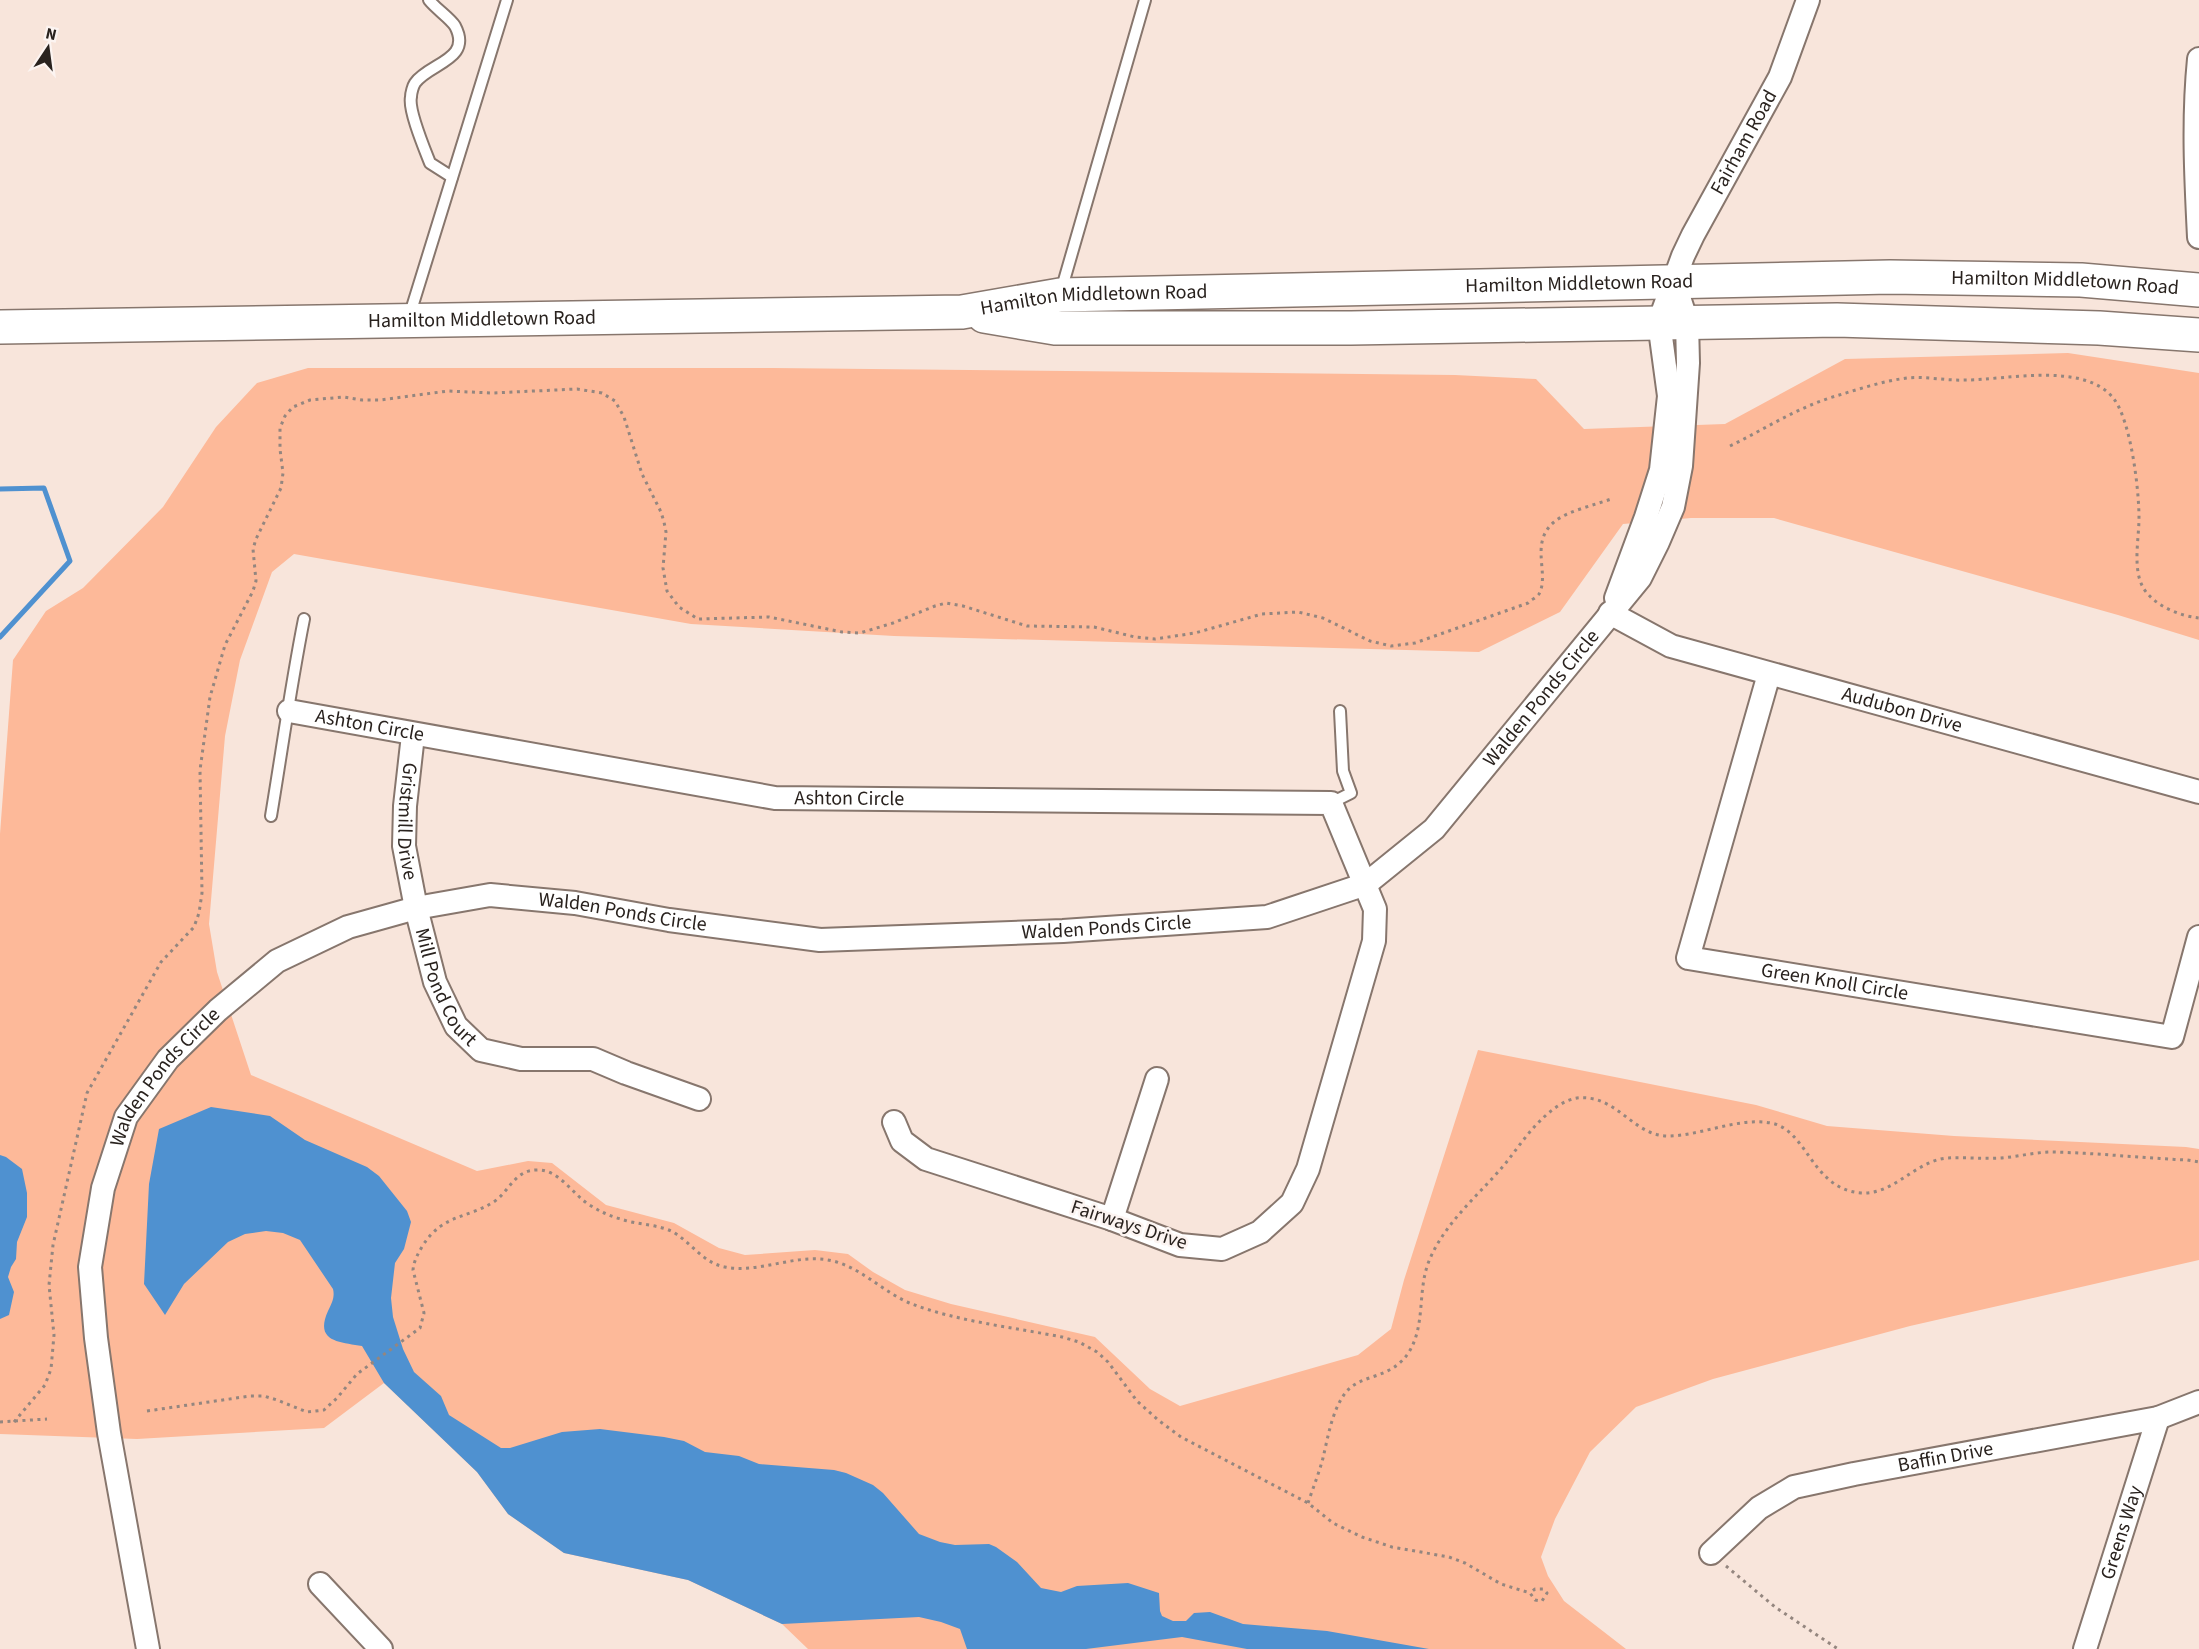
<svg xmlns="http://www.w3.org/2000/svg" width="2199" height="1649" viewBox="0 0 2199 1649" font-family="'Source Sans 3',sans-serif">
<rect width="100%" height="100%" fill="#f8e5db"/>
<path fill="#fdb999" d="M2068,353L2199,373V640L2118,615L1774,518H1691L1623,524L1560,612L1479,652L894,636L691,624L294,554L272,572L240,660L225,736L209,924L217,972L251,1075L477,1171L528,1161L552,1163L606,1205L674,1223L719,1248L745,1255L815,1250L848,1254L873,1272L905,1290L951,1304L1095,1337L1150,1389L1180,1406L1358,1355L1391,1329L1404,1280L1478,1050L1756,1105L1827,1126L1954,1136L2186,1147L2199,1149V1260L1910,1326L1713,1379L1636,1407L1590,1452L1555,1519L1541,1557L1548,1576L1564,1601L1626,1649H808L782,1624L688,1580L564,1553L508,1514L477,1472L384,1383L324,1428L137,1439L0,1434V834L13,660L46,611L83,588L163,507L216,427L257,383L308,368H773L1455,375L1536,379L1584,429L1725,424L1845,359Z"/>
<g fill="#4f91d0">
<path d="M211,1107L270,1116L305,1140L367,1167L379,1176L407,1211L411,1222L404,1249L395,1263L391,1298L393,1317L403,1349L414,1372L441,1396L449,1415L501,1448H510L562,1432L600,1429L664,1437L684,1441L705,1452L739,1456L759,1464L834,1470L846,1473L873,1485L883,1493L919,1534L940,1542L955,1545L989,1544L996,1547L1017,1562L1041,1588L1061,1592L1077,1586L1128,1583L1159,1593L1160,1611L1162,1616L1173,1621H1186L1194,1613L1210,1612L1243,1624L1327,1631L1429,1649H1247L1182,1637L1086,1649H967L960,1629L941,1622L919,1617L782,1624L688,1580L564,1553L508,1514L477,1472L384,1383L362,1346C340,1342 314,1342 328,1311C332,1303 335,1297 333,1289L300,1240L283,1233L266,1231L245,1234L228,1242L184,1284L165,1315L144,1284L149,1184L159,1129Z"/>
<path d="M0,1155L6,1157L22,1169L27,1193V1217L17,1242L16,1259L11,1267L8,1277L14,1292L9,1315L0,1319Z"/>
</g>
<g fill="none" stroke-linecap="round" stroke-linejoin="round">
<path stroke="#4f91d0" stroke-width="5" d="M0,489L44,488L70,561L0,637"/>
<g stroke="#87766d" stroke-width="14">
<g id="lane">
<path d="M429,0C436,9 450,18 455,26C473,60 429,63 415,83C413,86 411,93 411,97C408,110 425,150 430,163L452,177"/>
<path d="M1061,291L1145,0"/>
<path d="M409,317L507,0"/>
<path d="M1331,803L1351,793L1343,771L1340,711"/>
<path d="M271,816C282,750 291,684 304,619"/>
</g>
</g>
<g stroke="#87766d" stroke-width="26">
<g id="street">
<path d="M2199,59C2193,119 2196,178 2199,237"/>
<path id="s1" d="M1616,598L1646,517L1661,470L1669,396L1659,322L1683,256L1693,235L1780,77L1808,0"/>
<path id="s2" d="M1610,613L1671,646L2199,792"/>
<path id="s3" d="M1769,674L1688,958L2172,1037L2199,937"/>
<path id="s4" d="M289,711L775,798L1331,803L1375,909L1374,941L1308,1169L1292,1203L1260,1232L1222,1249L1180,1245L1112,1219L926,1159L902,1141L894,1122"/>
<path id="s5" d="M413,735L405,806L404,846L416,908L435,982L456,1026L481,1050L521,1059H593L626,1073L699,1099"/>
<path d="M1112,1219L1157,1079"/>
<path id="s6" d="M1711,1553L1759,1508L1794,1487L1854,1474L2158,1418L2199,1402"/>
<path d="M320,1584L381,1649"/>
<path id="s7" d="M148,1649L109,1433L96,1338L90,1267L103,1188L126,1117L168,1059L218,1010L277,961L348,927L416,908L490,895L575,903L669,920L820,940L1063,931L1267,917L1366,884L1434,829L1640,578L1658,542L1673,507L1681,466L1688,363L1687,322L1674,282"/>
<path id="s8" d="M2085,1649L2158,1418"/>
</g>
</g>
<g stroke="#87766d" stroke-width="36">
<g id="highway">
<path d="M984,316L1055,328H1351L1837,320L2099,328L2199,335"/>
<path id="s9" d="M0,327L962,312L1060,295L1890,277L2081,280L2199,290"/>
</g>
</g>
<g stroke="#94867f" stroke-width="3" stroke-dasharray="3 4.5" stroke-linecap="butt">
<path d="M1730,446C1765,429 1798,407 1836,396C1859,389 1883,381 1907,378C1926,376 1946,381 1966,380C2006,380 2085,361 2114,399C2131,422 2139,489 2139,518C2139,539 2132,570 2144,589C2155,606 2180,616 2199,618"/>
<path d="M147,1411L250,1396H264L277,1400L307,1412L324,1410L337,1398L357,1374L420,1328L424,1313L413,1270C414,1260 418,1254 423,1245C444,1213 468,1219 495,1201C510,1190 515,1170 537,1170C558,1169 572,1193 588,1204C599,1211 609,1216 621,1219C637,1225 658,1224 673,1232C692,1243 703,1263 725,1267C761,1274 797,1252 833,1261C862,1268 884,1293 912,1304C956,1321 1016,1328 1062,1337L1079,1342L1097,1352L1108,1362L1137,1401L1158,1420L1181,1437L1308,1503L1333,1523L1362,1537L1392,1547L1449,1557L1465,1563L1501,1584L1530,1593L1535,1600L1542,1601L1547,1593L1543,1589H1535L1530,1593"/>
<path d="M0,1422L47,1419"/>
<path d="M14,1422L45,1385L51,1369L54,1335L49,1285L53,1245L87,1093L161,962L194,927L199,913L202,893L200,770L210,697L225,645L253,591L256,581L253,549L256,539L281,488L283,473L280,449V428L285,416L293,407L310,400L344,397L362,400H380L448,391L492,393L577,389L602,393L615,401L624,417L642,474L661,512L664,522L666,532L663,568L667,591L679,607L698,619L769,617L842,632L860,633L893,623L935,606L946,603L963,606L1027,626L1094,627L1135,637L1155,639L1195,633L1262,614L1298,612L1323,618L1370,641L1391,646L1415,643L1528,603C1531,600 1537,597 1539,594C1550,574 1529,543 1554,522C1567,511 1595,505 1611,499"/>
<path d="M1308,1503C1313,1488 1319,1473 1323,1458C1328,1437 1332,1410 1346,1392C1362,1373 1391,1380 1409,1352C1426,1324 1417,1291 1429,1261C1445,1222 1479,1195 1505,1164C1517,1149 1528,1132 1542,1119C1551,1110 1564,1100 1577,1098C1617,1094 1632,1135 1667,1136C1701,1136 1737,1117 1771,1123C1808,1130 1811,1189 1861,1193C1894,1195 1915,1161 1947,1158C1964,1157 1982,1159 2000,1158C2017,1157 2035,1152 2052,1152C2097,1153 2142,1158 2187,1160L2199,1162"/>
<path d="M1726,1566L1775,1607L1838,1649"/>
</g>
<use href="#lane" stroke="#fff" stroke-width="10"/>
<use href="#street" stroke="#fff" stroke-width="22"/>
<use href="#highway" stroke="#fff" stroke-width="33"/>
</g>
<g text-anchor="middle" dominant-baseline="central" stroke-width="5" stroke-linejoin="round" paint-order="stroke">
<g font-size="20" fill="#29221e" stroke="#fcf4f1">
<text stroke="none"><textPath href="#s1" startOffset="484">Fairham Road</textPath></text>
<text stroke="none"><textPath href="#s9" startOffset="2067">Hamilton Middletown Road</textPath></text>
<text stroke="none"><textPath href="#s9" startOffset="1581">Hamilton Middletown Road</textPath></text>
<text stroke="none"><textPath href="#s9" startOffset="1095">Hamilton Middletown Road</textPath></text>
<text stroke="none"><textPath href="#s9" startOffset="482">Hamilton Middletown Road</textPath></text>
<text stroke="none"><textPath href="#s7" startOffset="2126">Walden Ponds Circle</textPath></text>
<text stroke="none"><textPath href="#s2" startOffset="309">Audubon Drive</textPath></text>
<text stroke="none"><textPath href="#s4" startOffset="82">Ashton Circle</textPath></text>
<text stroke="none"><textPath href="#s4" startOffset="568">Ashton Circle</textPath></text>
<text stroke="none"><textPath href="#s5" startOffset="87">Gristmill Drive</textPath></text>
<text stroke="none"><textPath href="#s7" startOffset="1118">Walden Ponds Circle</textPath></text>
<text stroke="none"><textPath href="#s7" startOffset="1604">Walden Ponds Circle</textPath></text>
<text stroke="none"><textPath href="#s3" startOffset="444">Green Knoll Circle</textPath></text>
<text stroke="none"><textPath href="#s5" startOffset="260">Mill Pond Court</textPath></text>
<text stroke="none"><textPath href="#s7" startOffset="596">Walden Ponds Circle</textPath></text>
<text transform="translate(1129 1225) rotate(18)">Fairways Drive</text>
<text stroke="none"><textPath href="#s6" startOffset="261">Baffin Drive</textPath></text>
<text stroke="none"><textPath href="#s8" startOffset="122">Greens Way</textPath></text>
</g>
</g>
<g transform="translate(48 48) rotate(13)" stroke="#fcf4f1" stroke-width="4.5" paint-order="stroke">
<path d="M0-4.5L10 22L0 15L-10 22Z" fill="#29221e"/>
<text y="-9" font-size="16" font-weight="bold" text-anchor="middle" fill="#29221e">N</text>
</g>
</svg>
